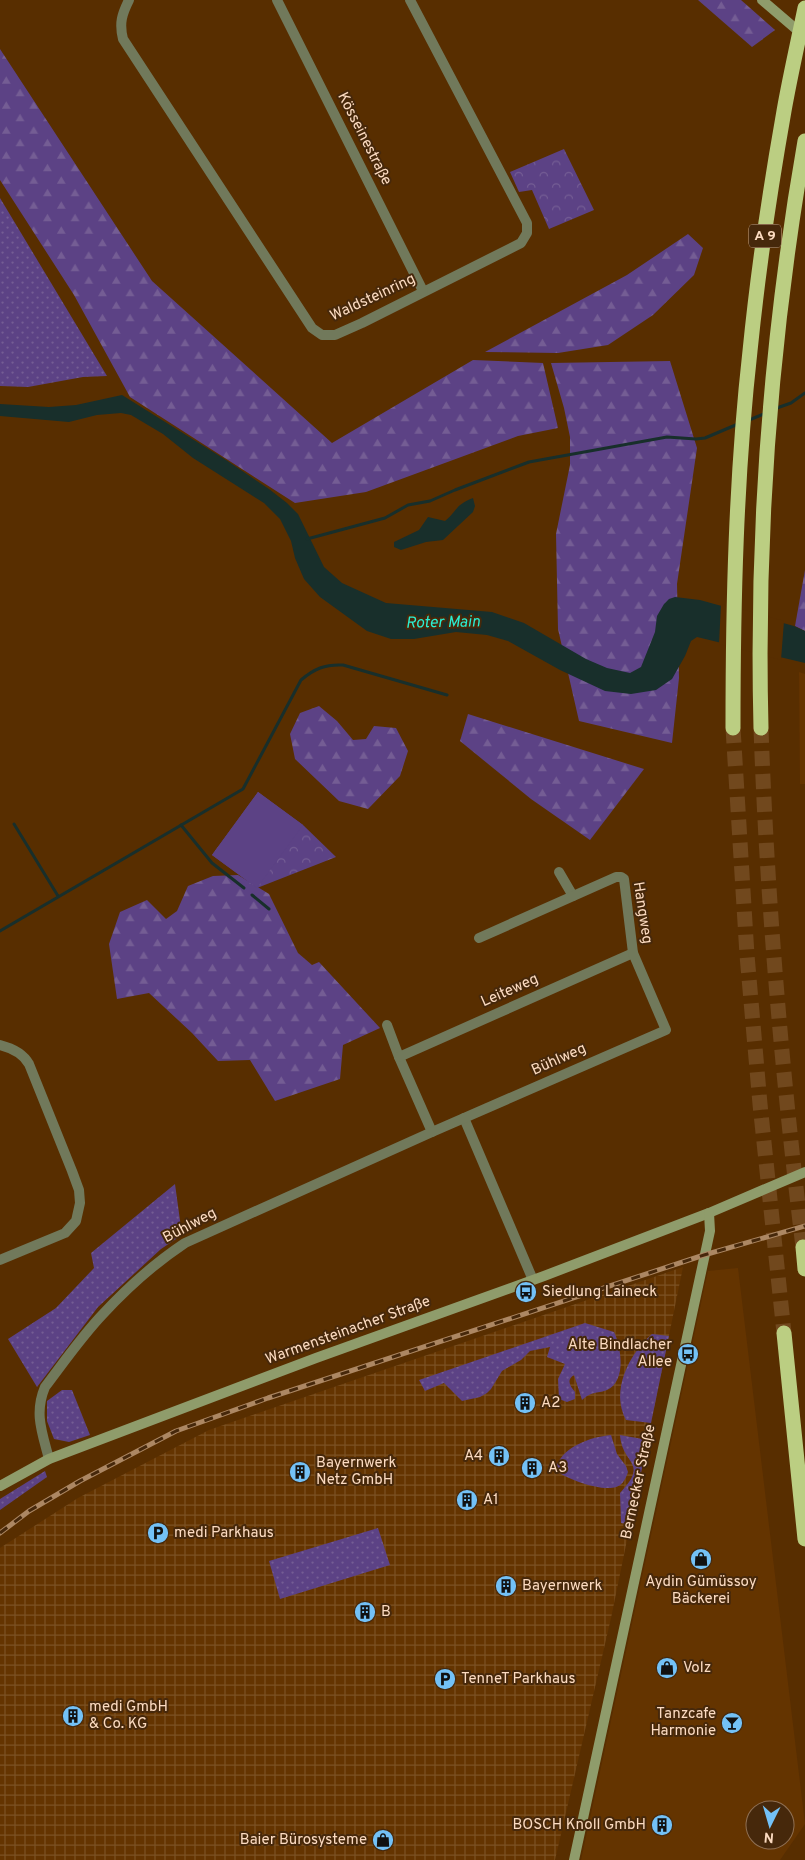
<svg xmlns="http://www.w3.org/2000/svg" width="805" height="1860" viewBox="0 0 805 1860" font-family="Overpass,sans-serif">
<defs>
<pattern id="industrial-grid" width="8" height="8" patternUnits="userSpaceOnUse" patternTransform="scale(1.25)"><rect width="8" height="8" fill="#643400"/><path d="M0 4h8M4 0v8" fill="none" stroke="#7b5123"/></pattern>
<pattern id="grass-dots" width="8" height="8" patternUnits="userSpaceOnUse" patternTransform="scale(1.25)"><rect width="8" height="8" fill="#5c4285"/><path d="M2 2h.1M6 6h.1" fill="none" stroke="#745d94" stroke-width="1.8" stroke-linecap="round"/></pattern>
<pattern id="forest-firs" width="22" height="20" patternUnits="userSpaceOnUse" patternTransform="scale(1.25)"><rect width="22" height="20" fill="#5c4285"/><path d="M5 1l3.5 6h-7zM16 11l3.5 6h-7z" fill="#745d94"/></pattern>
<pattern id="park-crowns" width="20" height="18" patternUnits="userSpaceOnUse" patternTransform="scale(1.25)"><rect width="20" height="18" fill="#5c4285"/><path d="M2 6a3 3 0 1 1 6 0M12 15a3 3 0 1 1 6 0" fill="none" stroke="#745d94"/></pattern>
</defs>
<rect width="100%" height="100%" fill="#582e00"/>
<g fill="#643400" fill-rule="evenodd">
<path d="M799,672L805,674V784H800Z"/>
<path d="M738,1268L805,1824L780,1860H581L708,1271ZM755,1810H785V1840H755Z"/>
</g>
<path fill="url(#industrial-grid)" d="M683,1267L611,1618L555,1860H0V1548L78,1498L209,1430Z"/>
<g fill="url(#grass-dots)">
<path d="M0,198L107,376L83,377L28,387L0,386Z"/>
<path d="M175,1184L182,1235L161,1249L98,1307L37,1387L8,1339L56,1308L94,1268L91,1253Z"/>
<path d="M585,1323L614,1332C621,1346 627,1381 607,1390C596,1394 592,1391 582,1400L574,1375C566,1380 570,1386 575,1392V1399L567,1402L559,1399L558,1379L565,1364L547,1357L550,1347L530,1351L521,1360L502,1371L491,1389L487,1393L480,1397L462,1401L444,1383L425,1391L419,1380Z"/>
<path d="M652,1334L669,1336L651,1423L626,1420C610,1391 629,1354 652,1334Z"/>
<path d="M62,1390H72L90,1435L69,1442L54,1439L47,1421V1401Z"/>
<path d="M611,1435L617,1454L626,1466L628,1472C626,1478 623,1485 616,1487C602,1492 566,1479 555,1470C561,1447 590,1437 611,1435Z"/>
<path d="M620,1435L648,1440L630,1525L621,1523L620,1493C650,1462 622,1465 620,1435Z"/>
<path d="M45,1471L47,1477L0,1510V1499Z"/>
<path d="M378,1528L390,1565L280,1599L269,1561Z"/>
</g>
<g fill="url(#forest-firs)">
<path d="M698,0H741L775,30L752,47Z"/>
<path d="M0,49L152,281L332,443L473,360L543,363L558,428L518,436L366,492L295,503L130,397L74,295L0,180Z"/>
<path d="M688,234L703,248L694,275L653,315L608,345L558,353L485,352L627,275Z"/>
<path d="M670,361L697,448L677,584L679,678L672,743L579,721L558,629L556,534L570,465V437L564,408L551,363Z"/>
<path d="M805,570V631L795,626Z"/>
<path d="M319,706L337,721L353,740L366,739L374,726L396,728L408,751L400,776L368,809L339,801L295,759L290,734L300,713Z"/>
<path d="M468,714L644,769L590,840L531,799L460,741Z"/>
<path d="M238,875L269,894L298,953L312,965L319,962L380,1028L343,1045L340,1079L275,1101L250,1060L218,1061L192,1033L149,993L117,999L109,944L120,912L147,900L166,919L177,911L188,886L213,876Z"/>
</g>
<g fill="url(#park-crowns)">
<path d="M564,149L594,210L549,229L532,190L519,192L510,172Z"/>
<path d="M258,792L303,825L336,857L257,888L212,855Z"/>
</g>
<path fill="#5c4285" d="M258,792L303,825L257,888L212,855Z"/>
<g fill="#182f2b">
<path d="M122,395L226,460L269,489L287,503L298,514L324,567L342,583L386,603L492,612L524,623L586,659L607,668L630,673L641,667L655,632L657,616L664,604L669,599L675,597L700,600L794,626L805,631V663L697,637L691,641L685,656L672,679L656,690L631,694L605,691L560,670L508,641L487,635L456,632L414,639H391L367,631L320,597L304,579L295,558L291,541L280,519L264,503L193,458L163,434L131,415L121,413L97,415L69,422L0,416V404L49,407L76,405Z"/>
<path d="M473,498L475,506L473,512L443,540L426,542L401,550L394,547V542L419,530L428,517L445,521C458,510 455,505 473,498Z"/>
</g>
<path fill="#582e00" d="M721,604L784,621L781,660L719,644Z"/>
<g fill="none" stroke-linecap="round" stroke-linejoin="round">
<g stroke="#182f2b" stroke-width="3">
<path d="M774,409L791,403L805,393"/>
<path d="M749,420L766,413"/>
<path d="M307,539L385,518L408,505L430,501L455,490L529,462L667,437L696,439L705,438L738,424"/>
<path d="M14,824L58,896"/>
<path d="M181,825L212,863L244,888"/>
<path d="M252,895L269,909"/>
<path d="M0,931L243,789L301,680C314,669 325,664 343,665L447,695"/>
</g>
<g stroke="#71481d" stroke-width="15" stroke-dasharray="15 8" stroke-linecap="butt">
<path d="M733,728L747,955L760,1104L784,1333"/>
<path d="M761,728C767,901 782,1074 803,1247"/>
</g>
<g stroke="#71795b" stroke-width="10">
<path d="M129,0C122,14 119,23 123,39L312,328L322,335H335L362,323L521,243L527,233V223L410,0"/>
<path d="M277,0L423,291"/>
<path d="M559,872L573,896"/>
<path d="M387,1025L399,1057L432,1132"/>
<path d="M0,1045C12,1048 23,1053 29,1064L72,1171L79,1190L80,1203L76,1221L65,1233L0,1260"/>
<path d="M399,1057L633,953"/>
<path d="M464,1118L533,1280"/>
<path d="M49,1459C42,1432 34,1413 45,1387C64,1362 82,1336 103,1314C128,1287 155,1263 185,1243L432,1132L666,1030L633,953L624,879L621,877H616L479,938"/>
</g>
<g stroke="#8f9c6b" stroke-width="10">
<path d="M762,0L803,35"/>
<path d="M0,1486L49,1459L316,1358L544,1276L709,1213L805,1172"/>
<path d="M574,1860L710,1231L709,1213"/>
</g>
<g stroke="#bbce82" stroke-width="15">
<path d="M733,728C733,602 736,476 750,351C758,271 770,190 784,111C790,77 798,42 805,8"/>
<path d="M761,728C756,531 771,335 805,141"/>
<path d="M803,1247L805,1269"/>
<path d="M784,1333L805,1539"/>
</g>
<g stroke="#ac8763" stroke-width="5">
<path id="rail" d="M0,1533L29,1511L80,1481L176,1431L268,1398L704,1255L805,1226"/>
</g>
<use href="#rail" stroke="#46280b" stroke-width="3" stroke-dasharray="9" stroke-linecap="butt"/>
</g>
<defs>
<g id="bus-disc" transform="scale(1.125)"><circle r="9.5" fill="#73c1f6" stroke="#46280b"/><path d="M-5-6H5V4H4V6H2V4H-2V6H-4V4H-5ZM-3.5-4V0h7V-4ZM-3.5 1.2v1.5H-2V1.2ZM2 1.2v1.5H3.5V1.2Z" fill="#111"/></g>
<g id="building-disc" transform="scale(1.125)"><circle r="9.5" fill="#73c1f6" stroke="#46280b"/><path d="M-4-6H4V6H1V3H-1V6H-4ZM-2.5-4.3h1.7v1.8h-1.7ZM.8-4.3h1.7v1.8H.8ZM-2.5-1h1.7V.8h-1.7ZM.8-1h1.7V.8H.8Z" fill="#111"/></g>
<g id="parking-disc" transform="scale(1.125)"><circle r="9.5" fill="#73c1f6" stroke="#46280b"/><path d="M-3.5-5.5H1a3.5 3.5 0 0 1 0 7H-1V5.5H-3.5ZM-1-3.4V-.6H.8a1.4 1.4 0 0 0 0-2.8Z" fill="#111"/></g>
<g id="shop-disc" transform="scale(1.125)"><circle r="9.5" fill="#73c1f6" stroke="#46280b"/><path d="M-5-2.5h2.3a2.7 3.5 0 0 1 5.4 0H5L5.5 6h-11ZM-1.5-2.5h3a1.5 2.3 0 0 0-3 0Z" fill="#111"/></g>
<g id="bar-disc" transform="scale(1.125)"><circle r="9.5" fill="#73c1f6" stroke="#46280b"/><path d="M-6-5H6L.8 .8V4.5H3.5V6h-7V4.5H-.8V.8Z" fill="#111"/></g>
</defs>
<g fill-rule="evenodd">
<use href="#bus-disc" x="526" y="1292"/>
<use href="#bus-disc" x="688" y="1354"/>
<use href="#building-disc" x="525" y="1403"/>
<use href="#building-disc" x="499" y="1456"/>
<use href="#building-disc" x="532" y="1468"/>
<use href="#building-disc" x="300" y="1472"/>
<use href="#building-disc" x="467" y="1500"/>
<use href="#parking-disc" x="158" y="1533"/>
<use href="#shop-disc" x="701" y="1559"/>
<use href="#building-disc" x="506" y="1586"/>
<use href="#building-disc" x="365" y="1612"/>
<use href="#shop-disc" x="667" y="1668"/>
<use href="#parking-disc" x="445" y="1679"/>
<use href="#building-disc" x="73" y="1716"/>
<use href="#bar-disc" x="732" y="1723"/>
<use href="#building-disc" x="662" y="1825"/>
<use href="#shop-disc" x="383" y="1840"/>
</g>
<g text-anchor="middle" dominant-baseline="central" stroke-width="4" stroke-linejoin="round" paint-order="stroke">
<rect fill="#46280b" stroke="#c5a58a" stroke-width="1" x="749" y="224.5" width="32" height="23" rx="4"/>
<g font-size="14" font-weight="bold" fill="#fcdbc1">
<text x="765" y="236">A 9</text>
</g>
<g font-size="15" fill="#fcdbc1" stroke="#46280b">
<text transform="translate(364 139) rotate(63)">Kösseinestraße</text>
<text transform="translate(373 298) rotate(-25)">Waldsteinring</text>
<text transform="translate(642 913) rotate(81)">Hangweg</text>
<text transform="translate(510 991) rotate(-24)">Leiteweg</text>
<text transform="translate(559 1060) rotate(-24)">Bühlweg</text>
<text transform="translate(190 1226) rotate(-28)">Bühlweg</text>
<text transform="translate(348 1331) rotate(-20)">Warmensteinacher Straße</text>
<text transform="translate(639 1482) rotate(-78)">Bernecker Straße</text>
</g>
<g font-size="15" fill="#fcdbc1" stroke="#46280b" text-anchor="start">
<text x="542" y="1292">Siedlung Laineck</text>
<text x="672" y="1345" text-anchor="end">Alte Bindlacher<tspan x="672" dy="17">Allee</tspan></text>
<text x="541" y="1403">A2</text>
<text x="483" y="1456" text-anchor="end">A4</text>
<text x="316" y="1463">Bayernwerk<tspan x="316" dy="17">Netz GmbH</tspan></text>
<text x="548" y="1468">A3</text>
<text x="483" y="1500">A1</text>
<text x="174" y="1533">medi Parkhaus</text>
<text x="701" y="1582" text-anchor="middle">Aydin Gümüssoy<tspan x="701" dy="17">Bäckerei</tspan></text>
<text x="522" y="1586">Bayernwerk</text>
<text x="381" y="1612">B</text>
<text x="683" y="1668">Volz</text>
<text x="461" y="1679">TenneT Parkhaus</text>
<text x="89" y="1707">medi GmbH<tspan x="89" dy="17">&amp; Co. KG</tspan></text>
<text x="716" y="1714" text-anchor="end">Tanzcafe<tspan x="716" dy="17">Harmonie</tspan></text>
<text x="646" y="1825" text-anchor="end">BOSCH Knoll GmbH</text>
<text x="367" y="1840" text-anchor="end">Baier Bürosysteme</text>
</g>
<g font-size="16" font-style="italic" fill="#2aefd4" stroke="#46280b">
<text transform="translate(443 623) rotate(-1)">Roter Main</text>
</g>
</g>
<g transform="translate(770 1825) rotate(185)"><circle r="24" fill="#46280b" stroke="#8f7054"/>
<path d="M0-4L9 19L0 12L-9 19Z" fill="#73c1f6"/>
<text y="-8" font-size="14" font-weight="bold" text-anchor="middle" fill="#fcdbc1">N</text>
</g>
</svg>
